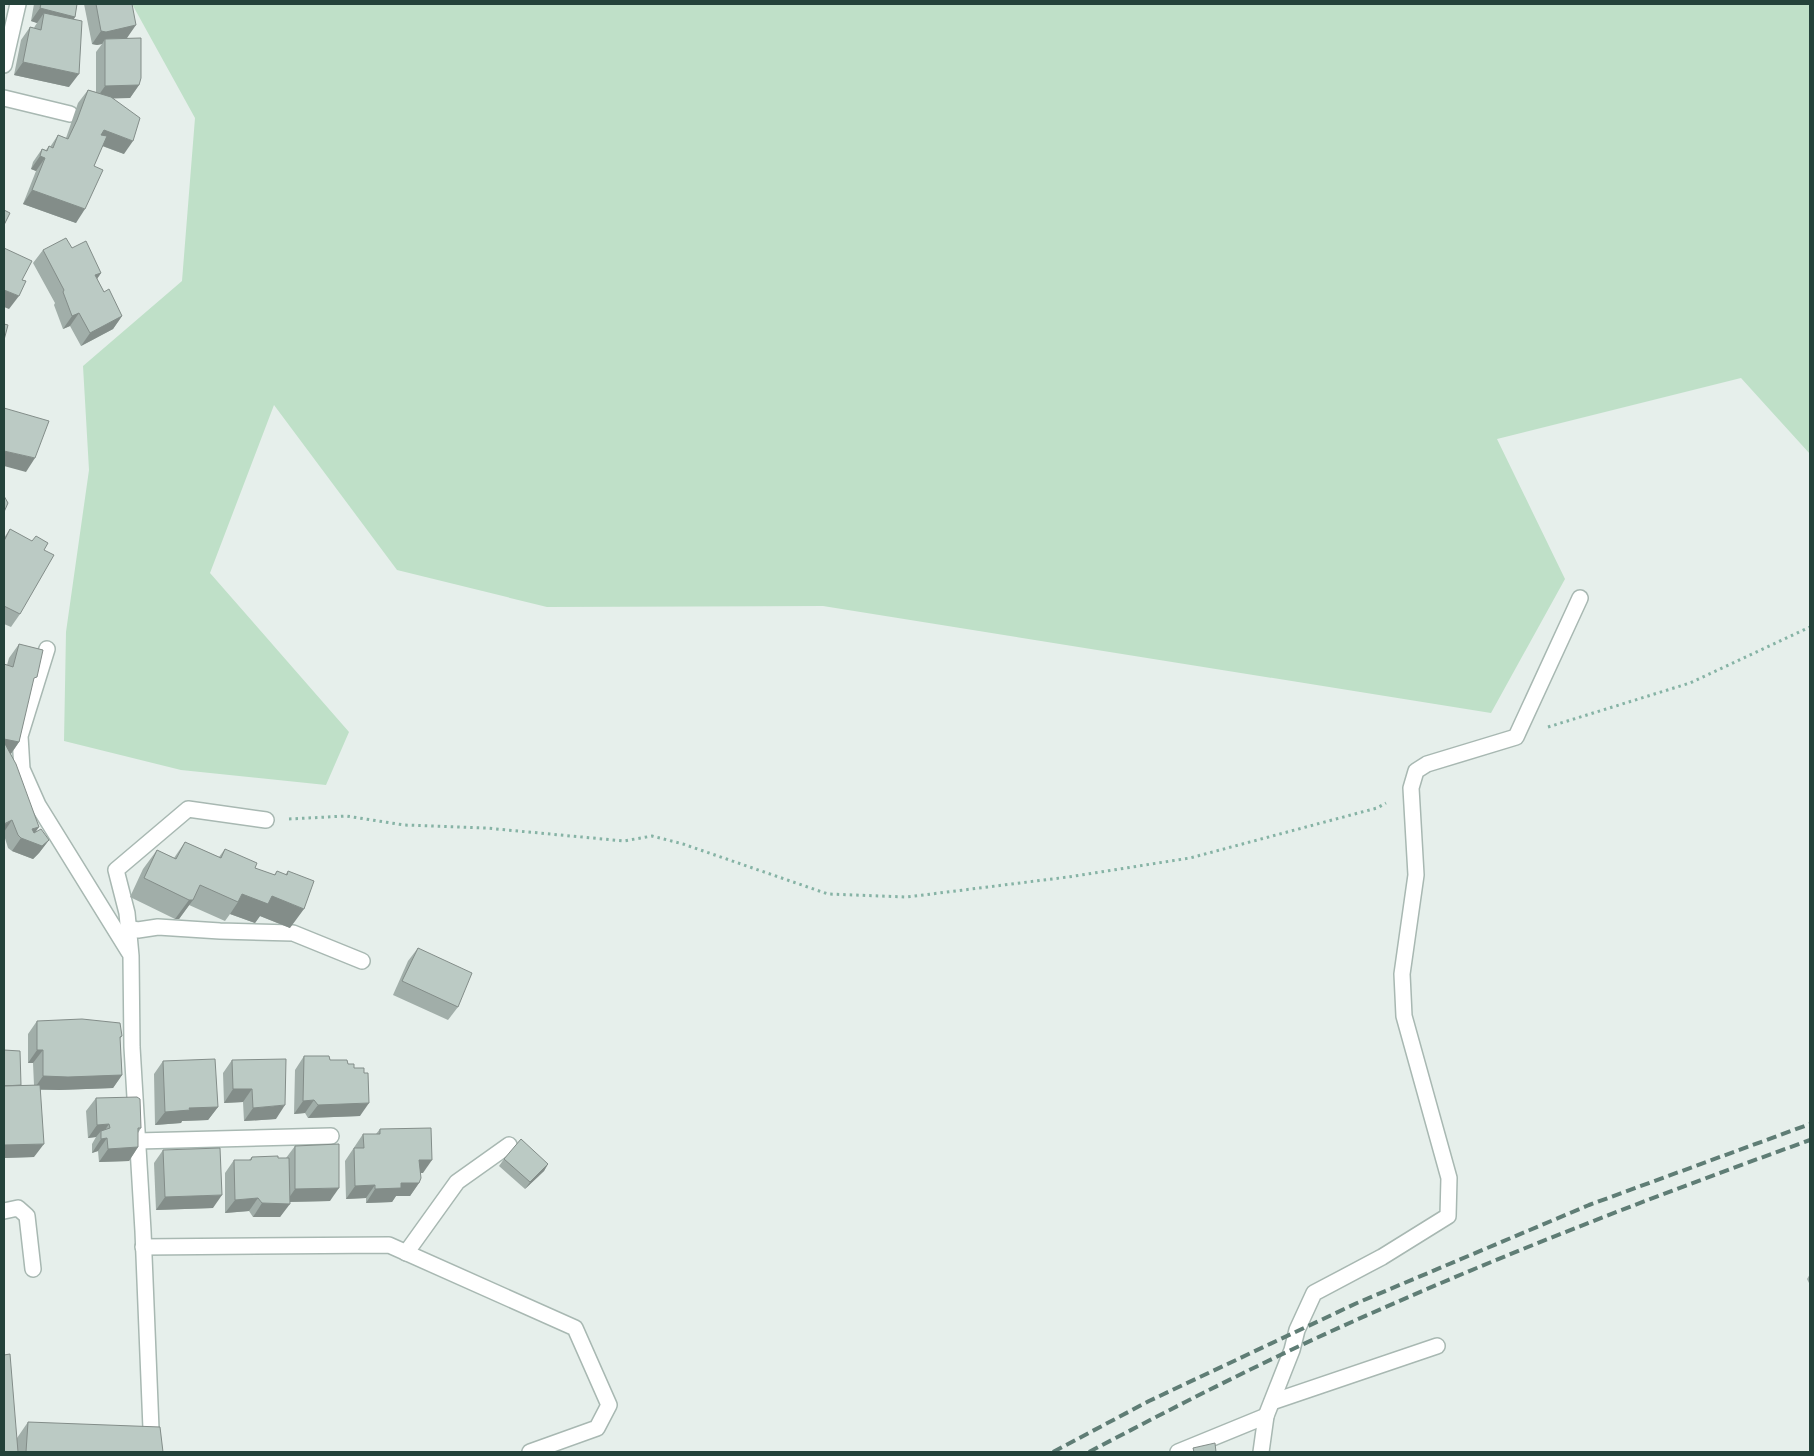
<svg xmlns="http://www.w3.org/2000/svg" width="1814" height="1456" viewBox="0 0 1814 1456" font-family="'Fira Sans',sans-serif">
<rect width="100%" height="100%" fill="#e6efeb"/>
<path fill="#bfe0c8" d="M132,4H1810V454L1741,378L1497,439L1565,579L1491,713L823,606L547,607L397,570L274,405L210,573L349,732L326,785L181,770L64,741L66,632L89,470L83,366L182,281L195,118Z"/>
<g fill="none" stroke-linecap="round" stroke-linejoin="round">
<g stroke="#a8b8b2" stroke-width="18">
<g id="minor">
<path d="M4,65L18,4"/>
<path d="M4,98L70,114"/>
<path d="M47,649L20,736L22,769L38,805L129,952"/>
<path d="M129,928L138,930L158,927L220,931L293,933L362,961"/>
<path d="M137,1141L331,1136"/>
<path d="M4,1211L18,1208L27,1216L33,1269"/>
<path d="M143,1247L389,1245L575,1328L609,1405L597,1428L530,1452"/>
<path d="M406,1253L457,1182L509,1145"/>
<path d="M1272,1402L1437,1346"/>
<path d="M153,1452L151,1429L143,1231L132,1047L131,956L127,913L116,870L188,809L266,820"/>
<path d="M1178,1452L1266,1416"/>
<path d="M1261,1452L1266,1416L1292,1350L1297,1330L1314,1293L1382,1257L1448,1216L1449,1178L1404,1016L1402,974L1416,875L1411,788L1416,771L1427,764L1516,737L1580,598"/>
</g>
</g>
<g stroke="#86b3a5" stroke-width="3" stroke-dasharray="2.5 4" stroke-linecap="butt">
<path d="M1548,727L1690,683L1810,627"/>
<path d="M289,819L346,816L404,825L486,828L624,841L652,836L683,844L828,894L907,897L1068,877L1190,858L1377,808L1386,803"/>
</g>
<use href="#minor" stroke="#fff" stroke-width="15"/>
<g stroke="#5f7d75" stroke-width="4" stroke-dasharray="10 5" stroke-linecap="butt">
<path d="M1053,1452L1149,1401L1357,1303L1589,1205L1810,1124"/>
<path d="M1089,1452C1182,1403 1276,1355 1372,1313C1516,1249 1663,1193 1810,1140"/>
</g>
</g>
<g fill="#a1aea9">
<path d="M34,4H77L75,17L74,19L69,87L14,75L21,40L30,27L34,28L35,26L37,23L31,21Z"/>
<path d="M84,4H132L127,38L139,85L130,98H114L124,154L102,146L94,166L76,223L23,204L36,171L31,169L33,162L42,149L46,150L49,146L50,147L58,135L66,138L78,103L88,90L96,92V52L102,44L97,45L92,44Z"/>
<path d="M43,250L101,273L97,279L104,292L122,316L113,329L81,346L70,326L63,329L54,305L55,303L33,263Z"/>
<path d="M10,529L44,550L20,614L11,627L4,624V538Z"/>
<path d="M19,644L32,683L19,742L11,754L35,833L49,840L39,853L33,859L12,851L8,848L4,835V664L7,665L9,658Z"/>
<path d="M185,842L219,857L225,849L255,868L274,875L277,871L285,875L288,871L290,928L260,916L255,923L230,914L225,921L189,905L179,919H175L130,897L143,869L157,850L174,858Z"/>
<path d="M418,948L458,1007L448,1020L393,995L408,961Z"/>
<path d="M37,1021L122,1036L120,1039L122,1075L113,1088L59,1090H41L34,1157L4,1158V1050L21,1085H34L33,1063H28V1034Z"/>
<path d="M304,1056L330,1060L348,1064L354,1068L360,1116L308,1118L305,1113L294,1114L295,1070Z"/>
<path d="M232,1060L276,1119L244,1121L243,1102L224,1103L223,1073Z"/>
<path d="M163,1061L218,1107L208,1120L182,1121L181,1123L155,1125L154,1074Z"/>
<path d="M96,1098L141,1128L138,1133V1147L129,1161L99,1162L98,1151L92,1153V1144L96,1137L88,1138L86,1111Z"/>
<path d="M380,1129L423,1173H420L419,1183L410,1196H396L392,1202L366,1203V1198L346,1199L345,1161L363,1134H376Z"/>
<path d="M295,1146L330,1201L290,1202L280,1217H253L249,1211L225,1213V1173L234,1160H249L252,1157L278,1158H286Z"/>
<path d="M163,1150L213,1208L156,1210L154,1163Z"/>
<path d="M504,1159L548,1164L544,1171L525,1189L499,1166Z"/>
<path d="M1810,1274V1285L1807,1279Z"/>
<path d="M28,1422L163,1452H4L17,1438Z"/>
</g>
<g fill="#838d89">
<path d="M40,8L75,17L66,30L44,13L37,23L31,21Z"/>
<path d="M136,25L127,38L105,39L102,44L97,45L92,44L101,31Z"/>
<path d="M23,62L79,74L69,87L14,75Z"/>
<path d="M139,85L130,98L96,99L105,86Z"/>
<path d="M104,130L133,141L124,154L95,143Z"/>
<path d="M40,156L45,158L36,171L31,169Z"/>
<path d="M32,190L85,209L76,223L23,204Z"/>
<path d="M101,273L92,286L95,275Z"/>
<path d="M4,290L19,296L9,309L4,307Z"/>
<path d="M79,313L70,326L63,329L72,316Z"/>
<path d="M122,316L113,329L81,346L90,333Z"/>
<path d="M4,451L35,458L26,472L4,466Z"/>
<path d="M4,739L19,742L10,755L4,754Z"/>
<path d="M12,820L4,832V825Z"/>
<path d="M39,827L30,840H49L39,853L33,859L12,851L21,838L32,829Z"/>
<path d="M242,894L272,896L304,909L290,928L260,916L255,923L230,914L238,902Z"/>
<path d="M189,900H193L179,919H175Z"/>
<path d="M37,1050H43L33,1063H28Z"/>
<path d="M122,1075L113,1088L59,1090L34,1089L43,1076Z"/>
<path d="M233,1089H252L243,1102L224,1103Z"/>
<path d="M314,1100L305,1113L294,1114L303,1101Z"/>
<path d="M369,1103L360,1116L308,1118L318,1105Z"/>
<path d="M285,1105L276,1119L244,1121L253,1108Z"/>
<path d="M218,1107L208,1120L182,1121L181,1123L155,1125L165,1112L189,1108Z"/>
<path d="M109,1124L101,1136V1131L96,1137L88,1138L97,1125Z"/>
<path d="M107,1138L98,1151L92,1153L101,1139Z"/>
<path d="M44,1144L34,1157L4,1158V1145Z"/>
<path d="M138,1147L129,1161L99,1162L108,1149Z"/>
<path d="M419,1160H432L423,1173H410Z"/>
<path d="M548,1164L544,1171L525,1189L530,1182Z"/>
<path d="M401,1183H419L410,1196H396L392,1202L366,1203L375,1189Z"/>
<path d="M375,1185L366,1198L346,1199L355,1186Z"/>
<path d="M339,1188L330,1201L286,1202L295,1189Z"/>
<path d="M222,1195L213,1208L156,1210L165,1197Z"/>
<path d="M258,1198L249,1211L225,1213L235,1200Z"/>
<path d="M262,1203L290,1204L280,1217H253Z"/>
</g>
<g fill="#bbcac4" stroke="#838d89">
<path d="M41,4H77L75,17L40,8Z"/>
<path d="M96,4H132L136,25L106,32L101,31Z"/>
<path d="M44,13L82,21L79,74L23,62L30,27L41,30Z"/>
<path d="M141,38V78L139,85L105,86V39Z"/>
<path d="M88,90L111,97L140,118L133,141L104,130L101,135L107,136L94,166L103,170L85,209L32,190L45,158L40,156L42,149L47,151L49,146L53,148L58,135L68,139L77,120Z"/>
<path d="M4,210L10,213L4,225Z"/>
<path d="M66,238L72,248L86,241L101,273L95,275L104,292L109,289L122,316L90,333L79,313L72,316L63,292L64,290L43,250Z"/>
<path d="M4,248L32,261L22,280L26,281L19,296L4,290Z"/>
<path d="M4,324L8,325L4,340Z"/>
<path d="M4,408L49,421L35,458L4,451Z"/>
<path d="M4,496L8,503L4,512Z"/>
<path d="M10,529L32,541L36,536L48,543L44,550L54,555L20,614L4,606V607V541Z"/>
<path d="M19,644L43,650L37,677L34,678L19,742L4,739V664L13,667Z"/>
<path d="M4,742L16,764L39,827L32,829L34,833L41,829L49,840L42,846L21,838L18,835L12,820L4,824Z"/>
<path d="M185,842L221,858L225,849L257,863L255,868L275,875L277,871L287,875L288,871L314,881L304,909L272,896L268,904L242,894L238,902L200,885L193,900H189L144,878L157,850L176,859Z"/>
<path d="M418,948L472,973L458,1007L402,981Z"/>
<path d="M82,1019L120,1023L122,1036L120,1037L122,1075L68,1077L43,1076V1050H37V1021Z"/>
<path d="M4,1050L20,1051L21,1085L4,1086Z"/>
<path d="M304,1056H329L330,1060H347L348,1064H354V1068H364V1073H368L369,1103L318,1105L314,1100L303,1101Z"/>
<path d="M215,1059L218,1107L189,1108L190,1110L165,1112L163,1061Z"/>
<path d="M286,1059L285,1105L253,1108L252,1089H233L232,1060Z"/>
<path d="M40,1085L44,1144L4,1145V1086Z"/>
<path d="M137,1097L140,1099L141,1128H138V1147L108,1149L107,1138L101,1139V1131L110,1128L109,1124L97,1125L96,1098Z"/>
<path d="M431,1128L432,1160H419L421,1178L419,1183H401V1188L375,1189V1185L355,1186L354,1148H364L363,1134H380V1129Z"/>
<path d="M521,1139L548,1164L530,1182L504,1159Z"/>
<path d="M339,1144V1188L295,1189V1146Z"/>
<path d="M220,1148L222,1195L165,1197L163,1150Z"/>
<path d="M278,1156V1158H289L290,1204L262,1203L258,1198L235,1200L234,1160H251L252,1157Z"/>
<path d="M10,1354L18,1452H4V1355Z"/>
<path d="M28,1422L160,1427L163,1452H26Z"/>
<path d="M1215,1443L1216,1452H1194L1193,1448Z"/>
</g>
<rect width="1814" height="1456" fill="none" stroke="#24423a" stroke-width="10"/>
</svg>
